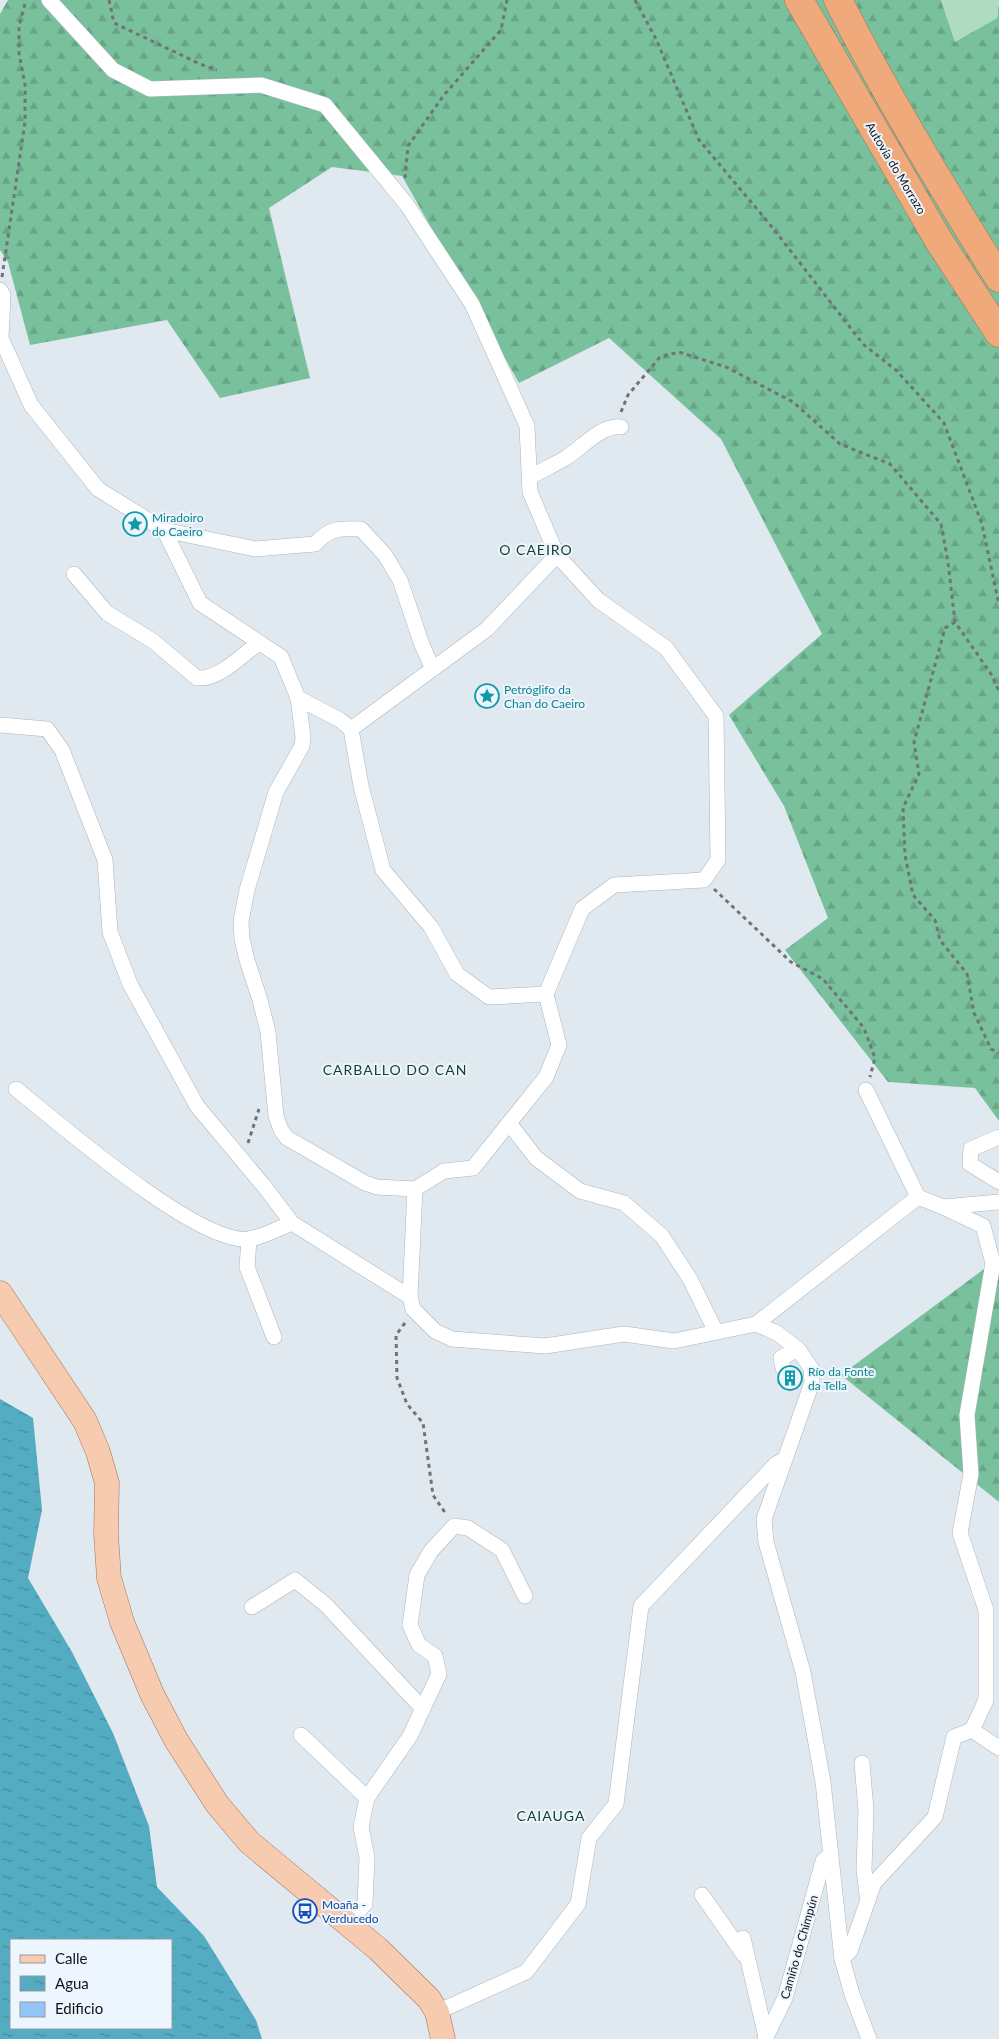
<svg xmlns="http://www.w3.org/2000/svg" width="999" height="2039" viewBox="0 0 999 2039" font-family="Lato,sans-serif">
<defs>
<pattern id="forest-firs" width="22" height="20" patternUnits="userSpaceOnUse" patternTransform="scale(1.25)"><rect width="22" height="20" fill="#79c19c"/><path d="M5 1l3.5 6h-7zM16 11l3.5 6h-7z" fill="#68a586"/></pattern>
<pattern id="water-ripples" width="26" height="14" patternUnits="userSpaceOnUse" patternTransform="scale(1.25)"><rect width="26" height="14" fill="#53acc2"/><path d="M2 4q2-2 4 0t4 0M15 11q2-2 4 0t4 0" fill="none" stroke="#438b9d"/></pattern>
<pattern id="building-hatch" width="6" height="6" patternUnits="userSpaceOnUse" patternTransform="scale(1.25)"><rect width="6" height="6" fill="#93c5f9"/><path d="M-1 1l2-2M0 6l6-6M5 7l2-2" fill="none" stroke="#7ea8d5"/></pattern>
</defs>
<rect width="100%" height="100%" fill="#e0e8f0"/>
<g fill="url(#forest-firs)">
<path d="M8,0H941L955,41L997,18L999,2V1121L975,1088L888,1082L785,950L828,918L784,806L729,715L822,634L721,439L609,338L519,383L402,176L332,167L269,208L310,378L220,398L167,320L30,345L8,262L0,250V14Z"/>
<path d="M999,1258V1502L841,1375Z"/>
</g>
<path fill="#afdbc3" d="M941,0H999L997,18L955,42Z"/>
<path fill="url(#water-ripples)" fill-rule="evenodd" d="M0,1399L33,1418L42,1510L28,1578L72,1652L113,1733L149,1826L157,1887L204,1936L256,2020L262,2039H0ZM11,1940H171V2028H11Z"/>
<path fill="url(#building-hatch)" d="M792,1367L802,1373L791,1391L777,1383L781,1377L790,1375Z"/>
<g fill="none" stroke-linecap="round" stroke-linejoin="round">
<g stroke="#adb5bd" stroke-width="16">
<g id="minor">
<path d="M0,290L3,295L1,338L31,405L98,489L164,530L200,603L281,657L298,698L340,720L351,729L361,786L383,870L431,927L457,974L489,997L546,994L582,909L614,885L704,880L718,860L716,716L666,648L598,600L557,555L530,492L527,426L472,304L407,205L325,105L261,85L150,89L113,70L49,0"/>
<path d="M530,477C541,471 553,465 564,459C580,450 601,424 621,427"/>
<path d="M164,530L255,549L315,544C329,528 340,528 361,529L385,555L400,580L422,645L433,669"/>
<path d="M74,574L107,613L153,641L197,678C220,680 241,655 259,643"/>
<path d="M298,698L303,737L302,746L276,792L247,890L241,921L242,939L247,960L260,1000L268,1032L276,1116L281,1130L287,1138L365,1183L377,1187L415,1189"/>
<path d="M0,725L47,729L62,750L105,860L110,932L130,984L197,1106L264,1186L292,1223L410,1297L413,1309L435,1331L452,1339L545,1346L624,1334L674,1341L756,1324L777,1333L798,1349L811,1368L812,1382L808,1394L764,1519L766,1542L803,1672L823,1782L842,1959L852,1994L869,2039"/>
<path d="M351,729L487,629L557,555"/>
<path d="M16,1089C59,1123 198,1245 249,1239C263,1237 279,1228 292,1223"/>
<path d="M866,1090L918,1197"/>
<path d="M509,1123L536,1158L580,1191L624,1203L662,1236L690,1279L716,1332"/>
<path d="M999,1137L971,1149L970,1164L999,1182"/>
<path d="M943,1207L983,1226L993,1263L967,1415L971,1474L960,1533L986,1610V1700L972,1730"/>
<path d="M249,1239L247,1267L274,1337"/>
<path d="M410,1297L415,1189L444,1171L473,1168L546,1077L559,1045L546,994"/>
<path d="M756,1324L918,1197L943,1207L999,1202"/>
<path d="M783,1368L781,1358L798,1349"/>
<path d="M252,1607L295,1580L326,1605L423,1709"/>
<path d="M301,1735L367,1798"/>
<path d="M862,1763L866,1810L864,1869L867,1895"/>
<path d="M702,1895L744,1955"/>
<path d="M346,1924L365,1904L367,1858L361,1827L367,1798L410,1736L439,1674L435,1656L419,1645L410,1625L417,1575L431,1551L454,1526L468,1528L502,1550L525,1596"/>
<path d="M743,1938L766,2037"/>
<path d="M842,1959L850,1951L874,1883L935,1817L954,1737L972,1730L999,1748"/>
<path d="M437,2012L526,1972L578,1904L589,1838L616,1804L641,1606L776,1464L785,1459"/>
<path d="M765,2039L785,1998L823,1861L830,1855"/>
</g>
</g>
<g stroke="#a27457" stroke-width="25">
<path id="primary" d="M0,1293L85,1421L98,1452L107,1483L106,1534L109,1578L122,1622L152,1694L176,1740L217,1804L249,1842L378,1949L429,1999L437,2012L443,2039"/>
</g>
<g stroke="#a27457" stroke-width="29">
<g id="motorway">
<path d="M799,0L939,241L999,333"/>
<path d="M838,0C886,95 942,187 999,278"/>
</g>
</g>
<g stroke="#6f7479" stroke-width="3" stroke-dasharray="4 4" stroke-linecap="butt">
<path d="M109,0L114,23L200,64L217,70"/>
<path d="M635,0L656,39L699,140L772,227L863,344L897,371L944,423L982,524L999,605"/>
<path d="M405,178L408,146L444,95L501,30L507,0"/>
<path d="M2,277L25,122V85L19,53V26L26,0"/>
<path d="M621,412L628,395L660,357L679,352L726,367L793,402L840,444L890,464L941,524L948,562L955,622L991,674L999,691"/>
<path d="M955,622L945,628L914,742L919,774L903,808L905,855L913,895L935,920L940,940L967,974L974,1013L991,1049L999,1053"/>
<path d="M714,889L791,962L823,979L864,1028L875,1058L870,1077"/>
<path d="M248,1143L259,1109"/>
<path d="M405,1323L396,1335L397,1378L407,1404L423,1423L433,1495L446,1514"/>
</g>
<use href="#minor" stroke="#fff" stroke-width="15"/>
<use href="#primary" stroke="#f6cbaf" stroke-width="24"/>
<use href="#motorway" stroke="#f0a97a" stroke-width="28"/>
</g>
<defs>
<g id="sight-ring" transform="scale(1.25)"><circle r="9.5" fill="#edf5fe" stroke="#0f9aa8" stroke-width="1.5"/><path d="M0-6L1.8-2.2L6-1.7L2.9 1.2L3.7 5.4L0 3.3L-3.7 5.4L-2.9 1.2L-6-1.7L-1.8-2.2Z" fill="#0f9aa8"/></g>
<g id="building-ring" transform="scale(1.25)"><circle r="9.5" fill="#edf5fe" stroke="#0f9aa8" stroke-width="1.5"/><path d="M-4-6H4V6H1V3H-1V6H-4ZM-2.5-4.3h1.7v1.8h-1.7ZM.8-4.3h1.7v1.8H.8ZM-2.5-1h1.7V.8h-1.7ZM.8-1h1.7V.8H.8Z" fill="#0f9aa8"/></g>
<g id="bus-ring" transform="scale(1.25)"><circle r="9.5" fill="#edf5fe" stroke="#1a4fb4" stroke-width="1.5"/><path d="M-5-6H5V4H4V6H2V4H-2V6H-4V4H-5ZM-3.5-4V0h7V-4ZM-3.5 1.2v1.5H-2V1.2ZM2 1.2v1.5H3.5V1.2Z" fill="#1a4fb4"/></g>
</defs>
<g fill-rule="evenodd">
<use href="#sight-ring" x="135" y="524"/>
<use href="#sight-ring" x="487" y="696"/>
<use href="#building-ring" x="790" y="1378"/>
<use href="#bus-ring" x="305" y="1911"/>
</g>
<g text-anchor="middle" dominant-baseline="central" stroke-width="4" stroke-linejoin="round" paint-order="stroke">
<g font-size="12" fill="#111316" stroke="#edf5fe">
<text transform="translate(896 168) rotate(59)">Autovía do Morrazo</text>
<text transform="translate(799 1947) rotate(-74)">Camiño do Chimpún</text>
</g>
<g font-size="12" fill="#0d838f" stroke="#edf5fe" text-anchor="start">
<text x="152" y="517">Miradoiro<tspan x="152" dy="14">do Caeiro</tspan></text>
<text x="504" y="689">Petróglifo da<tspan x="504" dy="14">Chan do Caeiro</tspan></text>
<text x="808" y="1371">Río da Fonte<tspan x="808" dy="14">da Tella</tspan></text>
</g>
<g font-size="12" fill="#164399" stroke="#edf5fe" text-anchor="start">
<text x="322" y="1904">Moaña -<tspan x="322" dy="14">Verducedo</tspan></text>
</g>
<g font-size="14" letter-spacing="1" fill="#164330" stroke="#edf5fe">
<text x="536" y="549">O CAEIRO</text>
<text x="395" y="1069">CARBALLO DO CAN</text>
<text x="551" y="1815">CAIAUGA</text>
</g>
</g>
<rect x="10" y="1939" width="162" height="90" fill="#edf5fe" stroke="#959ba1"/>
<rect x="20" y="1955" width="25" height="8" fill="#f6cbaf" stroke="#959ba1"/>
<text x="55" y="1964" font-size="15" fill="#111316">Calle</text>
<rect x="20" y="1976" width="25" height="15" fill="url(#water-ripples)" stroke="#959ba1"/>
<text x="55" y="1989" font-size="15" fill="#111316">Agua</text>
<rect x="20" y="2002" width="25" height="15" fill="#93c5f9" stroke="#959ba1"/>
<text x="55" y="2014" font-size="15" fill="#111316">Edificio</text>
</svg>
